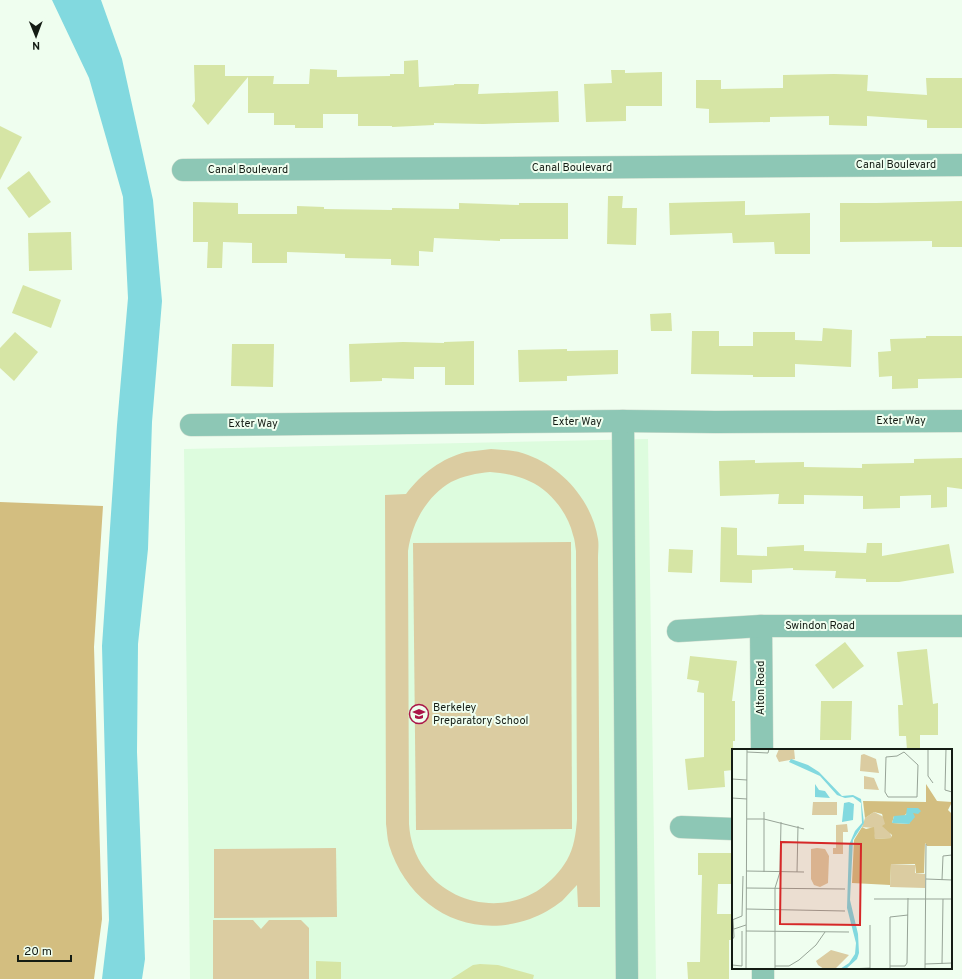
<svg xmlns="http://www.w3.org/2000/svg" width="962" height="979" viewBox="0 0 962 979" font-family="Overpass,sans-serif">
<rect width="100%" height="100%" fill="#effeef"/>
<path fill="#ddfcde" d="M648,439L656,979H190L184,449Z"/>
<g fill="#dbcca1" fill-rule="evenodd">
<path d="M491,449C504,450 516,450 528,455C563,468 592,501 598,539C599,545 598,552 598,558L600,907H578L577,885C572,890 567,896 562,901C553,908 541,915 530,919C468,941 408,907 389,845C387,838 387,830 386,824L385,495L406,494C421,474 442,458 466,452C475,451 483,450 491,449ZM490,472C503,473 517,475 529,481C550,490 568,513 573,535C575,540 575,545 576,551L577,819C576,833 574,848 567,860C560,872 551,881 540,889C504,914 451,905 425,869C415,856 410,840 409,824L408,551C412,523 426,497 451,482C463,476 477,473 490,472Z"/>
<path d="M571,542L572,829L416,830L413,543Z"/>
<path d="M336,848L337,917L214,918V849Z"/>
<path d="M213,920H253L261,929L269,920H301L309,928V979H213Z"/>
</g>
<path fill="#d3be80" d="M0,502L103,506L94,647L102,919L94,979H0Z"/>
<path fill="#82d9df" d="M52,0H101L122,59L153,200L162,301L152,422L148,549L138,644L137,752L145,959L142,979H102L109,920L102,646L117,425L128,298L123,197L89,78Z"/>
<g fill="#d6e5a5">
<path d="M418,60L419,87L454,85V84H479L478,94L558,91L559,122L483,124L434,123V125L392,127V126H358V114H323V128H295V125H274V113H248V77L208,125L192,106L195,101L194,65H225V76H274L273,84H309L310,69L337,70V77L390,76V74H404V61Z"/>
<path d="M611,70H625V73L662,72V106H626V121L586,122L584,84L612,83Z"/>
<path d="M834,74L868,75L867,91L927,95L926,78H962V128H927V120L867,116V126L829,125V116L770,117V122L709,123V109L696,108V80H721V89L783,88V75Z"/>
<path d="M0,126L22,137L0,180Z"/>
<path d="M29,171L51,202L29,218L7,188Z"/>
<path d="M608,196H623L622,208H637L636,245L607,244Z"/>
<path d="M745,201V215L810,213V254H775L774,242L733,243L732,233L670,235L669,203Z"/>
<path d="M962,201V247H932V241L840,242V203H876Z"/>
<path d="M193,202L238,203V214H297V206L324,207V209L392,210V208L459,209V203L519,205V203H568V239H500V241L434,238L433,252L419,251V266L391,265V259L345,258V254L287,252V263H252V243L223,242L222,268H207L208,242H193Z"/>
<path d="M71,232L72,270L29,271L28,233Z"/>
<path d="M23,285L61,300L51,328L12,313Z"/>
<path d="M671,313L672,331H651L650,314Z"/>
<path d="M823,328L852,330L851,367L795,364V377H753V375L691,374L692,331H719V346H753V332H795V340L822,341Z"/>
<path d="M15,332L38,352L14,381L0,368V348Z"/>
<path d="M926,336H962V378L918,379V388L892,389V376L879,377L878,352L891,351L890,339L926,338Z"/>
<path d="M474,341V385H445V367H414V379L382,378V381L350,382L349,344L403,342L444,343V342Z"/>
<path d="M232,344H274L273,387L231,386Z"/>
<path d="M567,349V351L618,350V374L567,376V381L519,382L518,350Z"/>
<path d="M962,458V489L947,487V507L931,508V495L900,496V508L863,509V496L804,495V504H778L779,494L720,496L719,461L755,460V463L804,462V467L862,468V464L914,463V459Z"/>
<path d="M721,527L737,528V555L767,556V547L804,545V551L866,553L867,543H882V556L949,544L954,573L899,582H866V579L835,578L836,571L793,570V568L752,570V583L720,582Z"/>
<path d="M669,549L693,550L692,573L668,572Z"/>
<path d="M845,642L864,666L833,689L815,665Z"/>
<path d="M927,649L933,704L938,703V735H920V750H907L906,736H899L898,705H903L897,652Z"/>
<path d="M690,656L737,661L732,701H735V741H733V770L724,771L725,787L688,790L685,759L704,757V693L697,692L699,681L687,679Z"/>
<path d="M821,701H852L851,740H820Z"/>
<path d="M698,853H733V884H718L717,914H733V940H729V979H688L687,962H700L702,875H698Z"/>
<path d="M316,961L341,962V979H316Z"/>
<path d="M480,964L498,965L534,975L533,979H451L473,965Z"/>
</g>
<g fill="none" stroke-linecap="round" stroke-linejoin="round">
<g stroke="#ccdacc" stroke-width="23">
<g id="minor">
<path d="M183,170L962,165"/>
<path d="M623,421L627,979"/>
<path d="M191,425L623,421L715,422L962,421"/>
<path d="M761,626L762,750"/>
<path d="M678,631L761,626H962"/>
<path d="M681,827L733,829"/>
<path d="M763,968V979"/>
</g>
</g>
<use href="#minor" stroke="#8dc7b5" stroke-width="22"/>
</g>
<defs>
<g id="school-ring" transform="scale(1)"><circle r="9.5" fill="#effeef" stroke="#aa1649" stroke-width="1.5"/><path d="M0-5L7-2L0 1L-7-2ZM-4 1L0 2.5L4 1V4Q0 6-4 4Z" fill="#aa1649"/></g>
</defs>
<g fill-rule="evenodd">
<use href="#school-ring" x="419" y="714"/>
</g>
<g text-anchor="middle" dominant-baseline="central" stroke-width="4" stroke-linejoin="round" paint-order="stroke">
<g font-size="11" fill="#141c14" stroke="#effeef">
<text x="896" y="165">Canal Boulevard</text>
<text x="572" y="168">Canal Boulevard</text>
<text x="248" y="170">Canal Boulevard</text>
<text x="901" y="421">Exter Way</text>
<text x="577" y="422">Exter Way</text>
<text x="253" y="424">Exter Way</text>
<text x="820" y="626">Swindon Road</text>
<text transform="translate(761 688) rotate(-90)">Alton Road</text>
</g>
<g font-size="11" fill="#141c14" stroke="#effeef" text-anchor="start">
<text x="433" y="708">Berkeley<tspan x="433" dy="13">Preparatory School</tspan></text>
</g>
</g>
<g transform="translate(732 749)">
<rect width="220" height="220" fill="#effeef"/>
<path d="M47,0H62L63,10L47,13L44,7ZM132,5L144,10L147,24L128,22L129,6ZM132,27L142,29L147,41L132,40ZM81,53H105V66H80ZM142,63L152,68L160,89L143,90L141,79L130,78L133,69ZM115,75L116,83H111V105H101V99H104V76ZM85,99L93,100L97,107L96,134L88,138L82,136L79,130V100ZM159,115L183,116V124L193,125V139L158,138ZM99,201L117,206L103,220H92L86,216L84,212Z" fill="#dbcca1"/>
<path d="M194,35L205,52L220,53L216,61L220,65V97H195L193,94L192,124H184L183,115H159L158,136L120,134L122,91L130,78L134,80L142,78L143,90L159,89L160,86L150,77L153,75L150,65L142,63L133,69L131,52L194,53ZM186,59L181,63L177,75L160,74L162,67H172L179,60Z" fill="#d3be80" fill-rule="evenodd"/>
<path d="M59,10L76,16L87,23L110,47L121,46L129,50L132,74L121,91L118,151L126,185L127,204L125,210L114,220H108L117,214L123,205L124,194L115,159L117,96L123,82L130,74L129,54L121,48L113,49L105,46L88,27L57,13ZM83,35L87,41L93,42L98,49L83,48ZM117,53L122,55L121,71L110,73L112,54ZM175,59H186L189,62L186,65L181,64L183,68L177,75L160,74L162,67L174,66Z" fill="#82d9df"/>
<path fill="none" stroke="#97a497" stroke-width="1" d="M196,0V27L201,34M214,0L213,41L220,43M15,3L36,4L37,0M172,3L186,16L185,48H156L153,43L154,8L165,7ZM0,30L15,31M0,49L15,50M15,70H32L72,80M14,122L72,123M32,123V63M65,123L66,77M194,130L220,131M210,131L211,107L220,106M14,139L113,140M142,150H220M14,160L113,162M0,171L10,167L11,127M2,180L14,176M14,182L117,183M0,191L2,188L1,171M193,215L220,214M210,215L211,150M0,216L10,217V182M43,217H57L67,211L84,196L93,183M158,217H173L175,214L176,149M14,220L15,0M43,220V139L48,123L49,73M117,220L138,219M138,220V176M158,220V168L176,166M193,220L194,95"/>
<path fill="#d62828" fill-opacity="0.15" stroke="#d62828" stroke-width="2" d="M49,93L129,95L128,176L48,175Z"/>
<rect width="220" height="220" fill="none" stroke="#141c14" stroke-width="2"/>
</g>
<g transform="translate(36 36) rotate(179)" stroke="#effeef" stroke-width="3" paint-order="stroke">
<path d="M0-3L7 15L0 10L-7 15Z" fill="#141c14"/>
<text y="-6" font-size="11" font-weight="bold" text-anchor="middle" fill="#141c14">N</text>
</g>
<path d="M18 955v6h53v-6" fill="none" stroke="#141c14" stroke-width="2"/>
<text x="24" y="955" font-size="12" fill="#141c14" stroke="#effeef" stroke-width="3" paint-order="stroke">20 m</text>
</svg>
